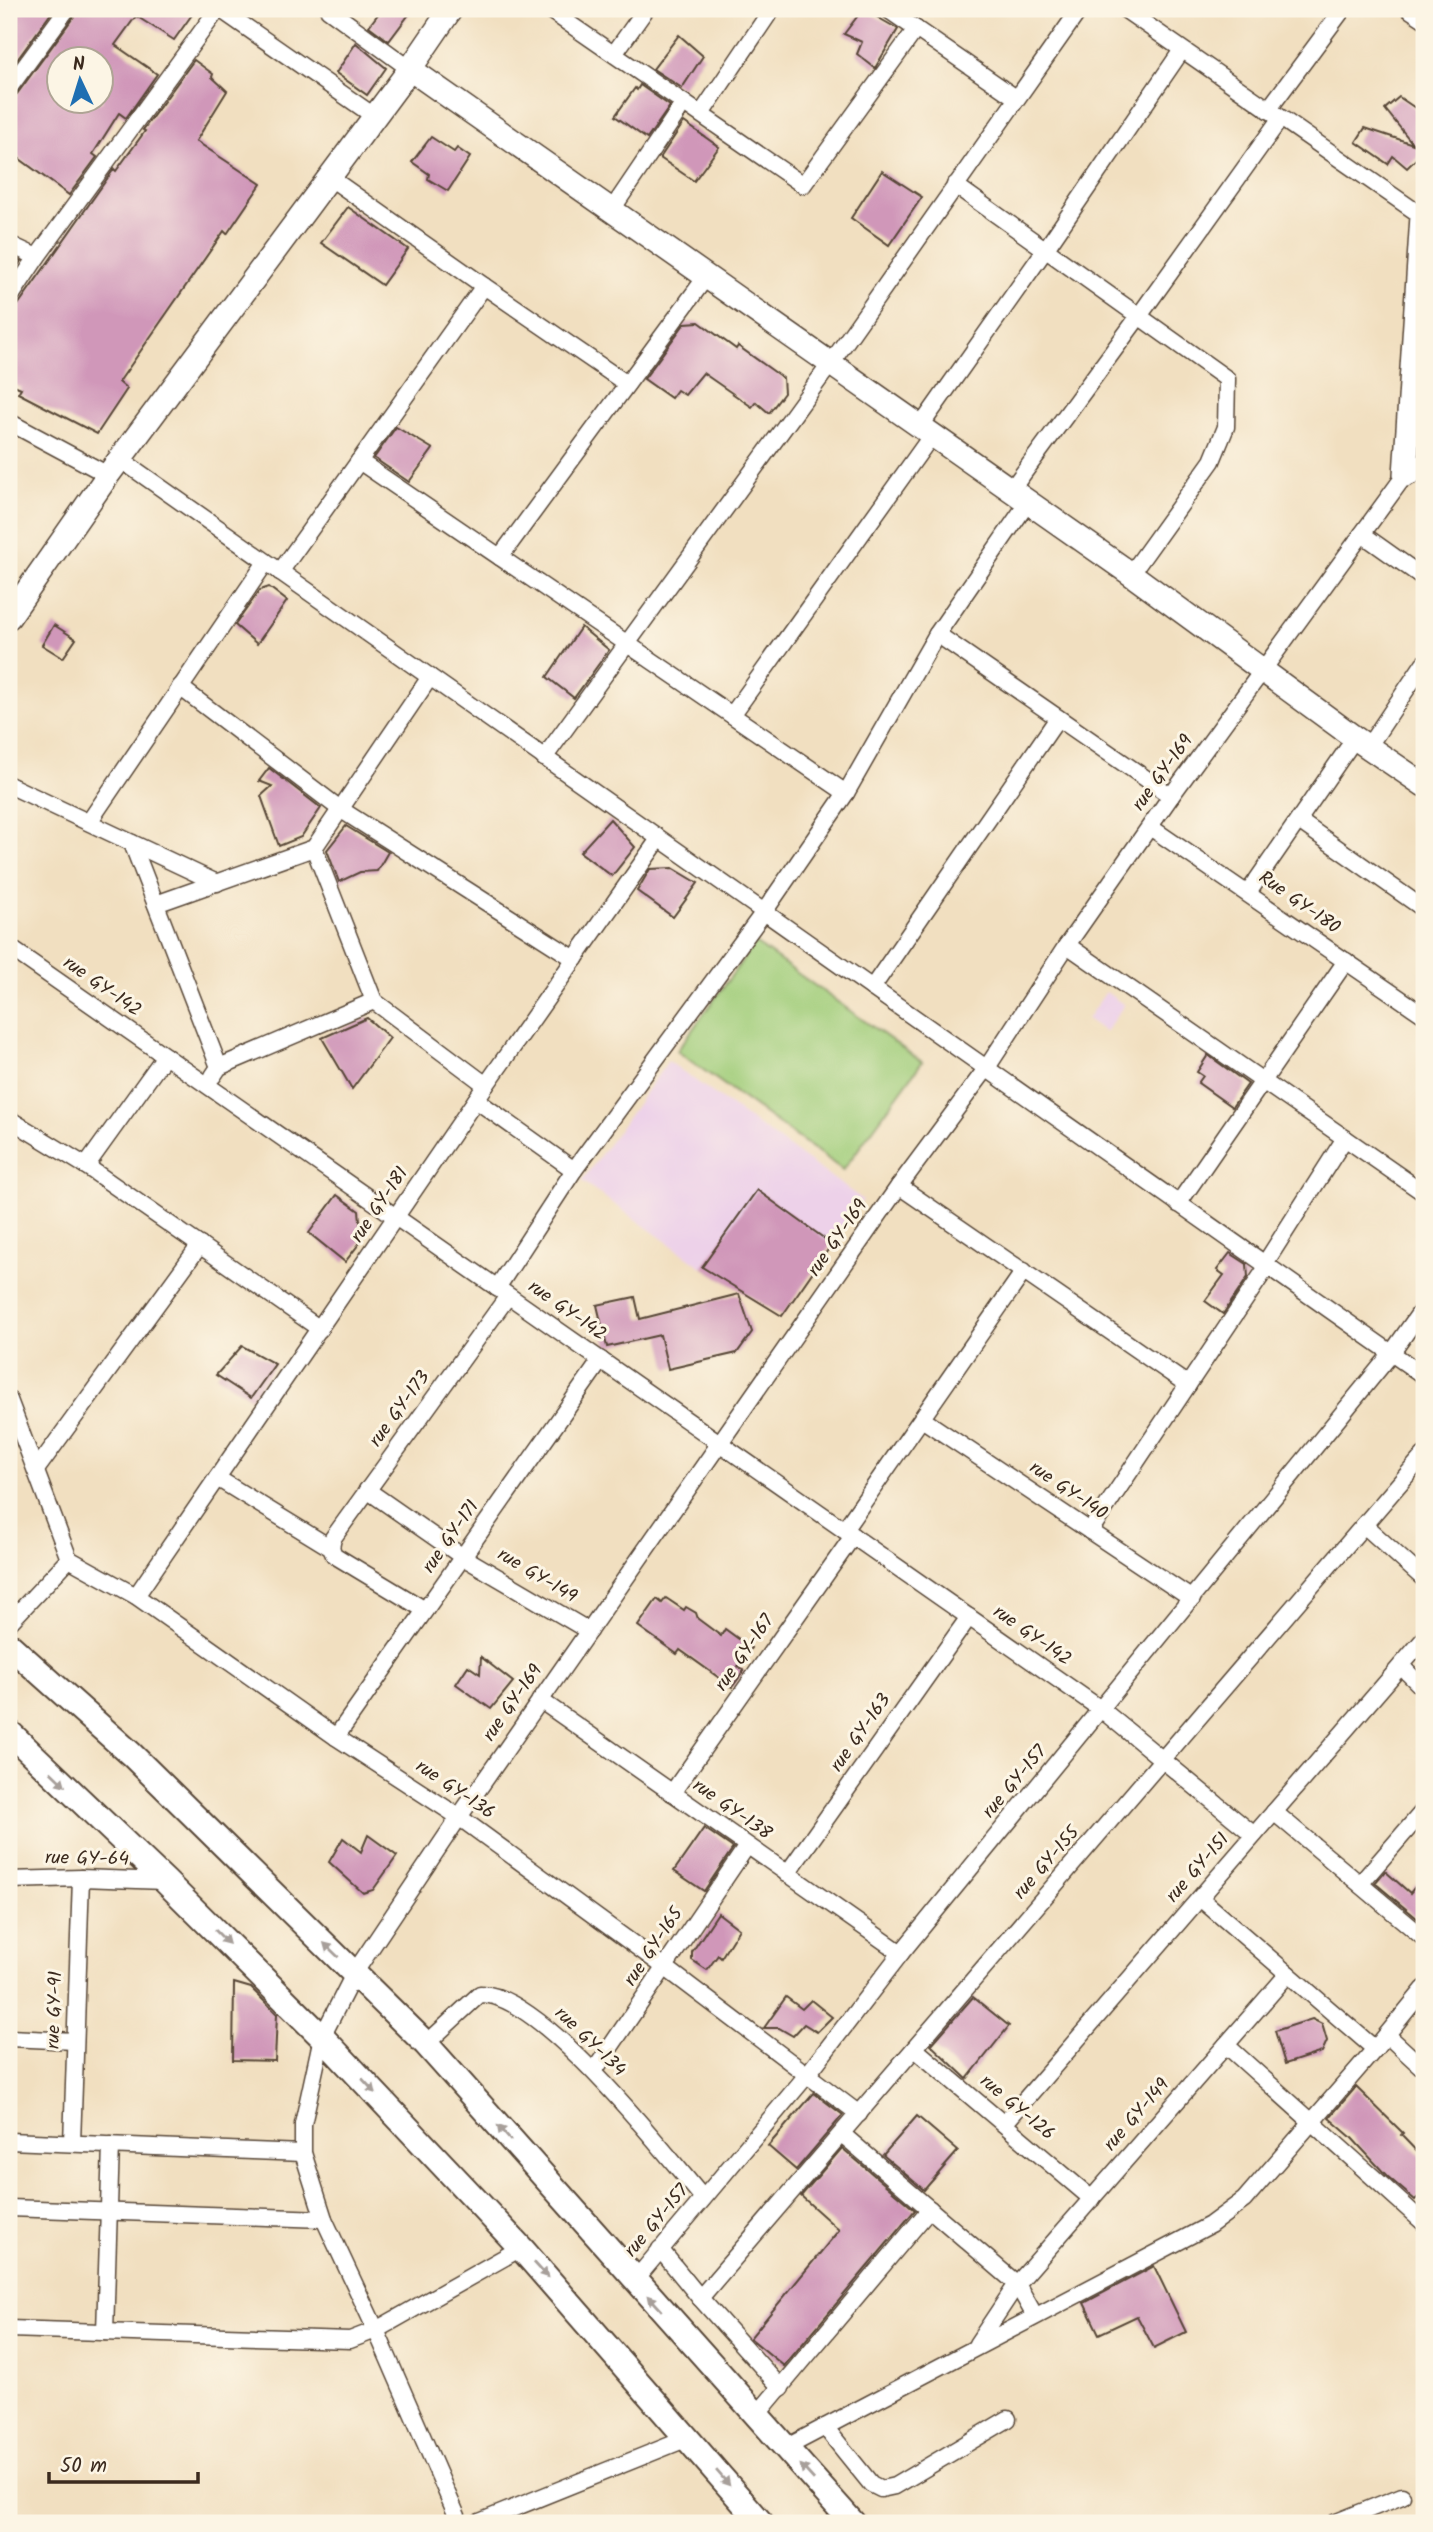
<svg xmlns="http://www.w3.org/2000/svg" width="1433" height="2532" viewBox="0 0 1433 2532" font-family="Kalam,sans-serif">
<rect width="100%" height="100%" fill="#fcf5e5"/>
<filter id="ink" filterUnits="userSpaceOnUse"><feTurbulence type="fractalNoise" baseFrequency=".0143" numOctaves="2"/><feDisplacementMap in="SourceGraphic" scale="14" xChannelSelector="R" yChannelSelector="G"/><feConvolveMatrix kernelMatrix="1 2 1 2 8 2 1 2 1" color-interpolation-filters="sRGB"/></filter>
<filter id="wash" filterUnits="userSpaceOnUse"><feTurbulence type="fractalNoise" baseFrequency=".00686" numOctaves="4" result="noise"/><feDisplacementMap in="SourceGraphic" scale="28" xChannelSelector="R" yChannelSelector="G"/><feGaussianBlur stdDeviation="1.57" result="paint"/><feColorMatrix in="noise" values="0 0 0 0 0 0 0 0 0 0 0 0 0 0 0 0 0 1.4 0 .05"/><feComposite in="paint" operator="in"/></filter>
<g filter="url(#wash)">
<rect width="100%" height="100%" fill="#f1dfc0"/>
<g fill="#edd1e9">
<path d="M1106,992L1124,1005L1105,1032L1087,1019Z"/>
<path d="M668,1061L863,1200L832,1244L757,1190L702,1267L582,1181Z"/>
</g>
<path fill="#a1cd7a" stroke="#6e7c4c" stroke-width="2" d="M755,943L922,1062L843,1170L677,1051Z"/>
<g id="blocks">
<g fill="#d097b9" fill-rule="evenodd">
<path d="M9,9H54L9,71Z"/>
<path d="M77,9H196L174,40L136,16L115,45L157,74L126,118L119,113L93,154L97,157L69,195L9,151V98L17,94L75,15ZM60,60H102V102H60Z"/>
<path d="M382,9H413L389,41L369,26Z"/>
<path d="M863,9L898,29L875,68L857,54L862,42L844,34Z"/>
<path d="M679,35L703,56L682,88L653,69Z"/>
<path d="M356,43L386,68L367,95L336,73Z"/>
<path d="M194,60L213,74L212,77L227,91L196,141L261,184L227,234L224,231L119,382L127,389L97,434L18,393L21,388L9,383V309L18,305L114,169L116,171L145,131L143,130Z"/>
<path d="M640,85L670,106L647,139L615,116L635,88L637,90Z"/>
<path d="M1399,97L1424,114V159L1421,154L1407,168L1393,156L1388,164L1356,142L1365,128L1413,144L1385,109Z"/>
<path d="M684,122L719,147L694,181L660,158Z"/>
<path d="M431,137L454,152L457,148L470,157L448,191L428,179L429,174L412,162Z"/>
<path d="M882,171L922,197L889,245L851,218Z"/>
<path d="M348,207L408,249L382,285L321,243Z"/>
<path d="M9,255L21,261L9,280Z"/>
<path d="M699,322L736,349L738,346L783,378L784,393L769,413L756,402L752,407L703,373L685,395L677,390L671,398L644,379L685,323Z"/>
<path d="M396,427L433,449L409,482L374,458Z"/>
<path d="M269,587L287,601L257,644L235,625L260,590Z"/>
<path d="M54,625L76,639L63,658L42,645Z"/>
<path d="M581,627L609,650L574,698L547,677Z"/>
<path d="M269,768L321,808L301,837L279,846L261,796L272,786L259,781Z"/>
<path d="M610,819L635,847L612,876L580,852Z"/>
<path d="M346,826L388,852L377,871L360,872L339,882L327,850Z"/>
<path d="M673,868L698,883L673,917L637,891L650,869Z"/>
<path d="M367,1018L390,1038L352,1089L322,1038Z"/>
<path d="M1208,1055L1248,1084L1232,1107L1198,1083L1203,1076L1197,1072Z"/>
<path d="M757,1190L832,1244L782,1316L702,1267Z"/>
<path d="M337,1195L359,1211L362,1240L345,1262L309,1233Z"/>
<path d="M1230,1253L1247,1264L1248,1277L1223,1314L1205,1301L1224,1275L1217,1270Z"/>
<path d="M739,1294L752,1332L737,1353L668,1369L660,1335L607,1347L597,1305L635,1297L640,1319Z"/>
<path d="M242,1346L275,1364L251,1398L216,1375Z"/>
<path d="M666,1598L684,1610L686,1607L696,1613L698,1619L721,1636L725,1629L751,1648L738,1666L744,1671L732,1687L680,1650L677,1654L638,1626L657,1599L662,1603Z"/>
<path d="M481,1657L513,1682L491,1709L456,1684L468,1666L480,1674Z"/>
<path d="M704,1828L733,1848L704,1891L674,1871Z"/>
<path d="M368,1835L397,1856L373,1890L363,1893L329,1862L343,1838L361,1852Z"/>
<path d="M1385,1871L1410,1893L1424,1876V1924L1375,1883Z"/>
<path d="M718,1913L739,1929L721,1958L718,1955L707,1970L692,1960V1952Z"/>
<path d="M234,1983L251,1988L277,2014L275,2061L233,2060Z"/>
<path d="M786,1997L802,2009L811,2000L832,2017L817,2032L804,2024L793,2036L779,2028H764Z"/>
<path d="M973,1997L1009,2026L967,2079L931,2045Z"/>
<path d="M1312,2019L1322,2024L1327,2041L1322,2052L1285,2064L1275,2031Z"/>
<path d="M1356,2087L1403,2133L1401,2135L1424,2159V2192L1415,2200L1387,2176L1351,2137L1329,2118Z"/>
<path d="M814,2093L843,2115L796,2170L768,2146Z"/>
<path d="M917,2116L958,2151L924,2190L883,2155Z"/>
<path d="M842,2148L915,2210L784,2366L750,2338L839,2230L801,2196Z"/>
<path d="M1154,2266L1186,2332L1154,2348L1137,2316L1099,2334L1084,2303Z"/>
</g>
</g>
</g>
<g filter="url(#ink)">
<use href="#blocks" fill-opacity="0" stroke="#564536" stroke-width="2"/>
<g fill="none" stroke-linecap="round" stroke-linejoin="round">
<g stroke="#564536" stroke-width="19">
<g id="street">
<path d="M220,9L374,116"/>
<path d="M328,9L410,69"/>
<path d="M548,9L803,185L916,29"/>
<path d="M887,9L1016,98"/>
<path d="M1124,9L1422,216"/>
<path d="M1409,9L1424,19"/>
<path d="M614,54L646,9"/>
<path d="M9,88L67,9"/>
<path d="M1268,110L1343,9"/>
<path d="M701,114L772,9"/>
<path d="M329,177L484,286"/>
<path d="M955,185L1227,379L1226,427L1212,461L1131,574"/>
<path d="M611,211L684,103"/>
<path d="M9,244L37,257"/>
<path d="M9,299L37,257L218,9"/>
<path d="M9,422L108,475"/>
<path d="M920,427L1045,250L1182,50"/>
<path d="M120,459L1424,1376"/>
<path d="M359,461L846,793"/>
<path d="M1011,490L1139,316L1280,119"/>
<path d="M1362,534L1424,578"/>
<path d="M500,557L706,277"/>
<path d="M280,572L484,286L627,384"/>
<path d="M937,634L1171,796"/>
<path d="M180,687L340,809L575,959"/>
<path d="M732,715L932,435"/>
<path d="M1368,747L1424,663"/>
<path d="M544,758L831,363L1080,9"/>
<path d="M9,785L217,883"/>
<path d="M1299,821L1424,909"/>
<path d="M89,822L266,562"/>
<path d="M1150,827L1424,1015"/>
<path d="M132,843L219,1067"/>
<path d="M314,848L374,1001L486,1085"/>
<path d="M1248,893L1355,738"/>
<path d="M156,904L314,848L430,677"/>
<path d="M1067,945L1424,1193"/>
<path d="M9,947L1102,1710L1254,1835"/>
<path d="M872,988L1058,718"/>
<path d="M213,1076L219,1067L374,1001"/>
<path d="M476,1100L574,1170"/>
<path d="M9,1119L86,1166L320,1329"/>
<path d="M86,1166L165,1056"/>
<path d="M899,1186L1188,1385"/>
<path d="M1178,1204L1346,961"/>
<path d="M1264,1265L1345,1138"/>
<path d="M497,1288L574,1170L764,912L846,793L937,634L1028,502"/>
<path d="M9,1400L69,1559"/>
<path d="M922,1419L1192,1599"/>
<path d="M36,1470L200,1245"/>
<path d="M217,1478L331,1548L334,1555L425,1610"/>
<path d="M367,1490L463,1557L589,1631"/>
<path d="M1364,1525L1424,1579"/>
<path d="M844,1530L1024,1271"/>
<path d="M1090,1531L1267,1267"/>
<path d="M331,1548L333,1538L508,1296"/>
<path d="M69,1559L136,1596L336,1737L459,1817L666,1968L859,2114"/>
<path d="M136,1596L486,1085L659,839"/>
<path d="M9,1623L69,1559"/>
<path d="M1401,1666L1424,1689"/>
<path d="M540,1700L901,1953"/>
<path d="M336,1737L601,1360"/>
<path d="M672,1793L853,1536"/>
<path d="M1274,1812L1424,1938"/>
<path d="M787,1874L969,1617"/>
<path d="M9,1880L81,1878L165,1881"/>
<path d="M1360,1884L1424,1810"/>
<path d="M1200,1898L1375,2049"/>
<path d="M1387,2035L1424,2069"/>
<path d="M9,2038L75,2041"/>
<path d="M426,2044L480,1994C541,1993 663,2151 703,2198"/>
<path d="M1226,2045L1424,2223"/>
<path d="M915,2049L1092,2199"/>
<path d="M594,2071L747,1846"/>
<path d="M1004,2124L1424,1639"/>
<path d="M842,2134L1017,2284L1035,2316"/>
<path d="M9,2141L303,2153"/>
<path d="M72,2143L81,1878"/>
<path d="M9,2208L324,2219"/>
<path d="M660,2249L700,2298L781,2388"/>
<path d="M635,2280L807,2075L901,1953L1391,1354L1424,1307"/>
<path d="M700,2298L1424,1455"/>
<path d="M9,2329L350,2340L376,2330L521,2248"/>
<path d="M105,2332L111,2145"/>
<path d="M977,2344L1017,2284L1288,1974"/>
<path d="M756,2416L930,2209"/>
<path d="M825,2427L871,2484L881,2489L895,2486L1008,2419"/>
<path d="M785,2448L1210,2225L1244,2200L1375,2049L1424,1989"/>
<path d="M460,2523L376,2330L324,2219L303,2153V2124L322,2037L355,1972L459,1817L899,1186L986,1069L1067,945L1171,796L1405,475"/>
<path d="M477,2523L688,2438"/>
<path d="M1334,2523L1402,2496"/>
</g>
</g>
<g stroke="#564536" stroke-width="26">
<g id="secondary">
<path d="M410,69L1131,574L1355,738L1424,785"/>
<path d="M1424,215L1422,216L1405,475L1424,466"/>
<path d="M9,617L108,475L410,69L451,9"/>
</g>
</g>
<g stroke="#564536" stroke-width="28">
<g id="primary">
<path d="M9,1645L131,1754L426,2044L853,2523"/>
<path d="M9,1732L165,1881L322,2037L521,2248L761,2523"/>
</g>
</g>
<use href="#street" stroke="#fff" stroke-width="16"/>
<use href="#secondary" stroke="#fff" stroke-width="23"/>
<use href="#primary" stroke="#fff" stroke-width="24"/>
</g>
<defs><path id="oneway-solid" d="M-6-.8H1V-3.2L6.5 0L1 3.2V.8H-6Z" transform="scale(1.75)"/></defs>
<g fill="#a79f9a">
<use href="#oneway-solid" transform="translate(58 1779) rotate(44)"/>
<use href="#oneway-solid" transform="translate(222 1937) rotate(45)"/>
<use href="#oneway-solid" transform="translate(331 1950) rotate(-136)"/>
<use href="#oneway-solid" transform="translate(369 2086) rotate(47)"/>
<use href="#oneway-solid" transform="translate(504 2133) rotate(-131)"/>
<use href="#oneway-solid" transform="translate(541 2270) rotate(48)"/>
<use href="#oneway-solid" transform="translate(655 2303) rotate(-132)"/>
<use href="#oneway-solid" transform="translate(807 2472) rotate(-132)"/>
<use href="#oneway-solid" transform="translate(723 2478) rotate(49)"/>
</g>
</g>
<g text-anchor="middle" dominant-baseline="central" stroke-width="6" stroke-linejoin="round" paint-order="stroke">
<g font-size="19" fill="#3b2a1e" stroke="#fcf5e5">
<text transform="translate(1163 773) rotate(-54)">rue GY-169</text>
<text transform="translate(1299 903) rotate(35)">Rue GY-180</text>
<text transform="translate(102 987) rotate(35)">rue GY-142</text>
<text transform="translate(380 1205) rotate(-56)">rue GY-181</text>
<text transform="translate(838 1238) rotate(-55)">rue GY-169</text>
<text transform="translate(567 1311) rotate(35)">rue GY-142</text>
<text transform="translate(400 1409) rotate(-54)">rue GY-173</text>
<text transform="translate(1068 1491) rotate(34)">rue GY-140</text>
<text transform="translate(451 1537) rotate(-55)">rue GY-171</text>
<text transform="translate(537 1576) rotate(31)">rue GY-149</text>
<text transform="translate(1032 1636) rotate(35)">rue GY-142</text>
<text transform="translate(745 1653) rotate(-55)">rue GY-167</text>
<text transform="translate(513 1703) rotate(-55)">rue GY-169</text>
<text transform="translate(861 1733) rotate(-55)">rue GY-163</text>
<text transform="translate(1015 1782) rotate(-50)">rue GY-157</text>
<text transform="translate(455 1790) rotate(34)">rue GY-136</text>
<text transform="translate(732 1810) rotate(35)">rue GY-138</text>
<text transform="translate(87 1859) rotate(1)">rue GY-64</text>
<text transform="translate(1047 1863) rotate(-49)">rue GY-155</text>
<text transform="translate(1198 1868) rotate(-49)">rue GY-151</text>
<text transform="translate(654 1947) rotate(-56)">rue GY-165</text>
<text transform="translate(55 2010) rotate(-88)">rue GY-91</text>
<text transform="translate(590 2042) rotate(44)">rue GY-134</text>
<text transform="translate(1017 2108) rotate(40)">rue GY-126</text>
<text transform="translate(1137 2115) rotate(-49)">rue GY-149</text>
<text transform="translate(657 2221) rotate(-50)">rue GY-157</text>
</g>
</g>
<rect width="1433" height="2532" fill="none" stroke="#fcf5e5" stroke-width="35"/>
<g transform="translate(80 80) rotate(356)"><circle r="33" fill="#fcf5e5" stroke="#afa495" stroke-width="2"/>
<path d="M0-5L12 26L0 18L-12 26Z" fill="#1f6fb2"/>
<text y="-10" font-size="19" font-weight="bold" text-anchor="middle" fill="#3b2a1e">N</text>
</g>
<path d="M49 2472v10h149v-10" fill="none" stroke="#3b2a1e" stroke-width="3.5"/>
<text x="60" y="2472" font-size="21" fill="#3b2a1e" stroke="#fcf5e5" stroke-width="5" paint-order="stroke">50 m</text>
</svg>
